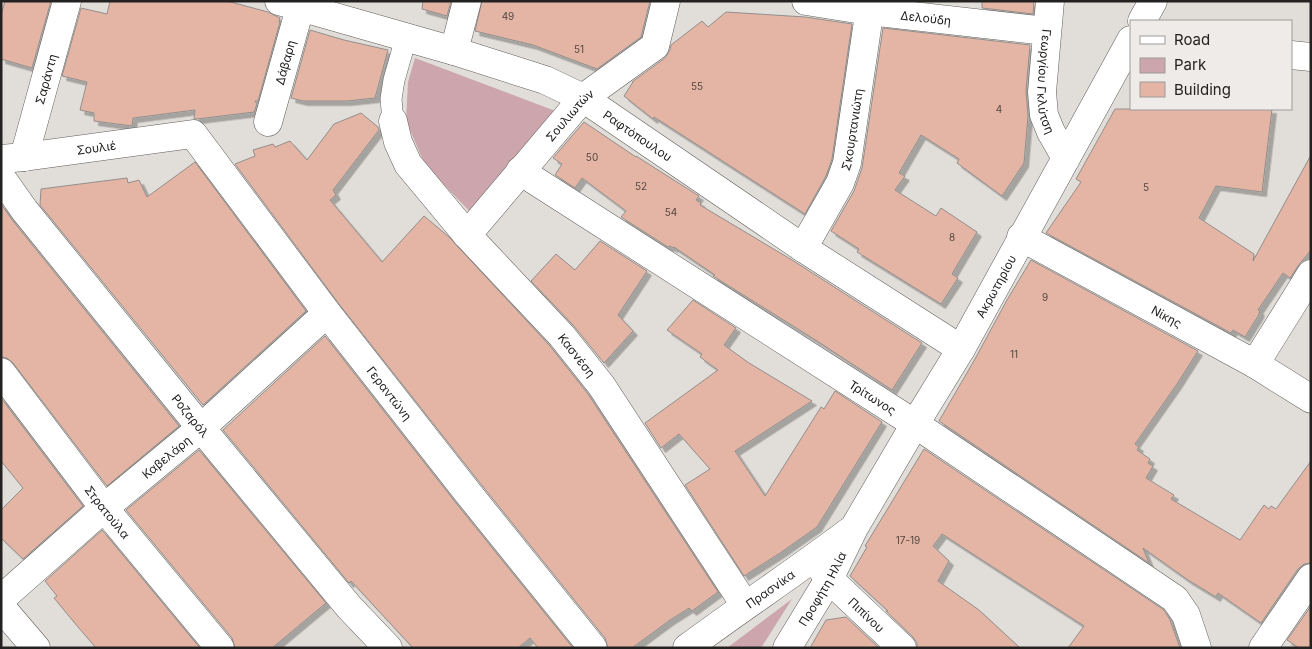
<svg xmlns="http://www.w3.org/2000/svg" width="1312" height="649" viewBox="0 0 1312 649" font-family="Inter,sans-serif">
<defs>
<filter id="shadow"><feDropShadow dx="4.5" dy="4.5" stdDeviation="0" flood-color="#0004"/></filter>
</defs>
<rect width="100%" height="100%" fill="#e1deda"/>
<g fill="#cca6ac">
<path d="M415,58L558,112L475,217L425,165L406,121L408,82Z"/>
<path d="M792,599L761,648H727Z"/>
</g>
<g fill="#e4b5a4" stroke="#928e8c" filter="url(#shadow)">
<path d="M5,1H51L32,68L1,59V15Z"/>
<path d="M110,1H227L268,12L280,18L279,22H280L258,101H255L257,104L254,112L197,119H194L195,110L133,118L132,126L94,121V113L80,110L87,82L62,76L81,8L107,14Z"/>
<path d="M423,1H451L447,16L422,9Z"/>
<path d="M482,1H650L641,37L597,69L533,45L475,31Z"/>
<path d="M982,1H1034L1033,14L982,8Z"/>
<path d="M726,12L805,17L852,24L832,159L826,176L805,214L654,117L653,119L624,96L633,82H632L665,58L670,50L671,45L702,21L708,27Z"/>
<path d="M883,28L1030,45L1026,91L1028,116L1024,163L1002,196L957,163L959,159L921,135L899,173L905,176L895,190L936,216L941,208L977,232L952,274L958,278L941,304L857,252L859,249L831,231L854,191L862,168Z"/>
<path d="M310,30L344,40L388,50L375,98L347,101H303L291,98Z"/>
<path d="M1115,109H1272L1262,192L1216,186L1199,218L1254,254L1253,261L1311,155V250L1298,266L1290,278L1283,273L1258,310L1260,311L1258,316L1245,337L1233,330L1231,333L1046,233L1081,182L1076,179Z"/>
<path d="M361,113L378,127L379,130L333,190L336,195L330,200L382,262L424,216L449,237L550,346L588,394L718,592L692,611L689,608L670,620L632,648H608L605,638L480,483L339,304L235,164L255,156L253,150L273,144L275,147L290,141L307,160L334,124Z"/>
<path d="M584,122L636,157V156L699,196L696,200L701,203L700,205L792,260L922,343L892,390L817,341L713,276L715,275L674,247L673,248L670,246L668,247L621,217L626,211L582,178L575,188L555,175L562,164L553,158Z"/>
<path d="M195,162L306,311L203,405L40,205L41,189L127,178L128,183L139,180L147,197Z"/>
<path d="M1,204L13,221L179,426L107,486L13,363L7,358L1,357Z"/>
<path d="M600,241L647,271L618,315L633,331L604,363L573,325L531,281L556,254L575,270Z"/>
<path d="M1031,260L1198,351L1177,384L1135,444L1139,447L1137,450L1150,459L1148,463L1153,466L1146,478L1174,495L1171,499L1240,540L1264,505L1269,509L1271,506L1276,509L1311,461V563L1304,564L1298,569L1261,623L1218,593L1216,597L1188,580L1143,548L1149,563L939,421L975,359L1007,300Z"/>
<path d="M693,300L736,328L724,345L749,363L812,401L735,451L765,496L821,407L824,409L835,391L882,422L817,527L780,553L744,576L685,485L710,469L679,434L661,448L645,423L718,370L700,357L702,354L667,330Z"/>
<path d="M325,336L456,503L573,648H538L530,638L518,648H413L351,581L349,583L223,430Z"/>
<path d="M1,398L83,506L23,559L1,538V510L23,488L1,461Z"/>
<path d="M924,449L1164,610L1170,620L1180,648H1068L1084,626L942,534L933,546L949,561L938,581L979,610L1020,648H917V643L913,637L886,611H888L850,576L867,547L865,546Z"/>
<path d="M199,450L326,603L272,648H235L232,638L126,510Z"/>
<path d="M102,530L200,648H96L73,621L54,598L57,596L45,581Z"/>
<path d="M1311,606V648H1299L1287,640Z"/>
<path d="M846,617L879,648H810L826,620Z"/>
</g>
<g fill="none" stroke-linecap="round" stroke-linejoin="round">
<g stroke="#615e5b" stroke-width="22">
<path id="pedestrian" d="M393,121L391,99L394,80L406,38"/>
</g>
<g stroke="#615e5b" stroke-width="29">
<g id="minor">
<path id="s1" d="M279,1L454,51L545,80L583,98L803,248L961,349"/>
<path id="s2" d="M806,1L869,11L1046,31"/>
<path id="s3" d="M1050,1L1042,92L1044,115L1051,132L1066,158"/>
<path d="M1142,21L1153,1"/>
<path d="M454,51L467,1"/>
<path d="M1291,55L1311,57"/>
<path id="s4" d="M393,121L398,142L408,164L467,235L562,336L601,385L745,605"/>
<path id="s5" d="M268,122L302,1"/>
<path id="s6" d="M24,157L67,1"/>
<path id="s7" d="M1,159L24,157L193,134L327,313L468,493L593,648"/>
<path id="s8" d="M520,171L915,424L1175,599L1186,615L1197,648"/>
<path id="s9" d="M1,177L25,211L201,428L349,607L388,648"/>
<path id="s10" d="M467,235L583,98L655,46L666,1"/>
<path id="s11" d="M1021,237L1255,364L1311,399"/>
<path id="s12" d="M803,248L840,183L847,163L871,1"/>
<path d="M1255,364L1311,274"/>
<path id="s13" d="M1,372L104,508L220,648"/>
<path id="s14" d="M819,565L829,579L902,648"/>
<path id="s15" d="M1,599L104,508L201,428L327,313"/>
<path d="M1,607L36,648"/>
<path id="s16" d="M687,648C741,608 797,571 850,531"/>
<path id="s17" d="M787,648L829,579L854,528L915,424L961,349L1131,40"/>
<path d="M1263,648L1311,578"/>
</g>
</g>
<use href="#pedestrian" stroke="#fff" stroke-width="21"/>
<use href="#minor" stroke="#fff" stroke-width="28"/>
</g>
<g text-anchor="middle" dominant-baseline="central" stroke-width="4.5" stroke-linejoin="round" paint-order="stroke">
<g font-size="10" fill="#534741">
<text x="508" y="16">49</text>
<text x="579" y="49">51</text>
<text x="697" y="86">55</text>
<text x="999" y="109">4</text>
<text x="592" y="157">50</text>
<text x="641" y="186">52</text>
<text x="1146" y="187">5</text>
<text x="671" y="212">54</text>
<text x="952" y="237">8</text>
<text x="1045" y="297">9</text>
<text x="1014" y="354">11</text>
<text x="908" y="540">17-19</text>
</g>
<g font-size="12" fill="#232220" stroke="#eeebe8">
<text stroke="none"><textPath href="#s2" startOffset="121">Δελούδη</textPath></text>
<text stroke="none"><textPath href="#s5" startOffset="62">Δάβαρη</textPath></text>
<text stroke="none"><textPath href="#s6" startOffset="81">Σαράντη</textPath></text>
<text stroke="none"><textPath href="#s3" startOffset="81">Γεωργίου Γκλύτση</textPath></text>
<text stroke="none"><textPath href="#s10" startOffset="158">Σουλιωτών</textPath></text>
<text stroke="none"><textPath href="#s12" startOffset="130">Σκουρτανιώτη</textPath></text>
<text stroke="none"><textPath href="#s1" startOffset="386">Ραφτόπουλου</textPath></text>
<text stroke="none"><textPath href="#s7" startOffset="96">Σουλιέ</textPath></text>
<text stroke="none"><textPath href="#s17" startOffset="418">Ακρωτηρίου</textPath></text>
<text stroke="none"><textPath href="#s11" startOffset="166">Νίκης</textPath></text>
<text stroke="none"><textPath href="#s4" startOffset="301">Κασνέση</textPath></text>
<text stroke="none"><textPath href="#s7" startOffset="519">Γεραντώνη</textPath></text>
<text stroke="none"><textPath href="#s8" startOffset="419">Τρίτωνος</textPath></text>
<text stroke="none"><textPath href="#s9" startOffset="305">Ροζαρόλ</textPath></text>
<text stroke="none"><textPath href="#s15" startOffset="218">Καβελάρη</textPath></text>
<text stroke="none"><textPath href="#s13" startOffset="176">Στρατούλα</textPath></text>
<text stroke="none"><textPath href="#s16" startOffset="102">Πρασνίκα</textPath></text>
<text stroke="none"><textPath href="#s17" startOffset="69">Προφήτη Ηλία</textPath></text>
<text stroke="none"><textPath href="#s14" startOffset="69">Πιπίνου</textPath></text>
</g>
</g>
<rect width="1312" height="649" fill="none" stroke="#232220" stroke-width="5"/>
<rect x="1130" y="20" width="162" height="90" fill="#eeebe8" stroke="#9d9b98"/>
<rect x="1140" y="36" width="25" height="8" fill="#ffffff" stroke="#9d9b98"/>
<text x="1174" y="45" font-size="15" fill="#232220">Road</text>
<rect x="1140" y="58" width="25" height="15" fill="#cca6ac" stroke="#9d9b98"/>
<text x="1174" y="70" font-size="15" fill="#232220">Park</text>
<rect x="1140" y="82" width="25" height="15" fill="#e4b5a4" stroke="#9d9b98"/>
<text x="1174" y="95" font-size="15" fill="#232220">Building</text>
</svg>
